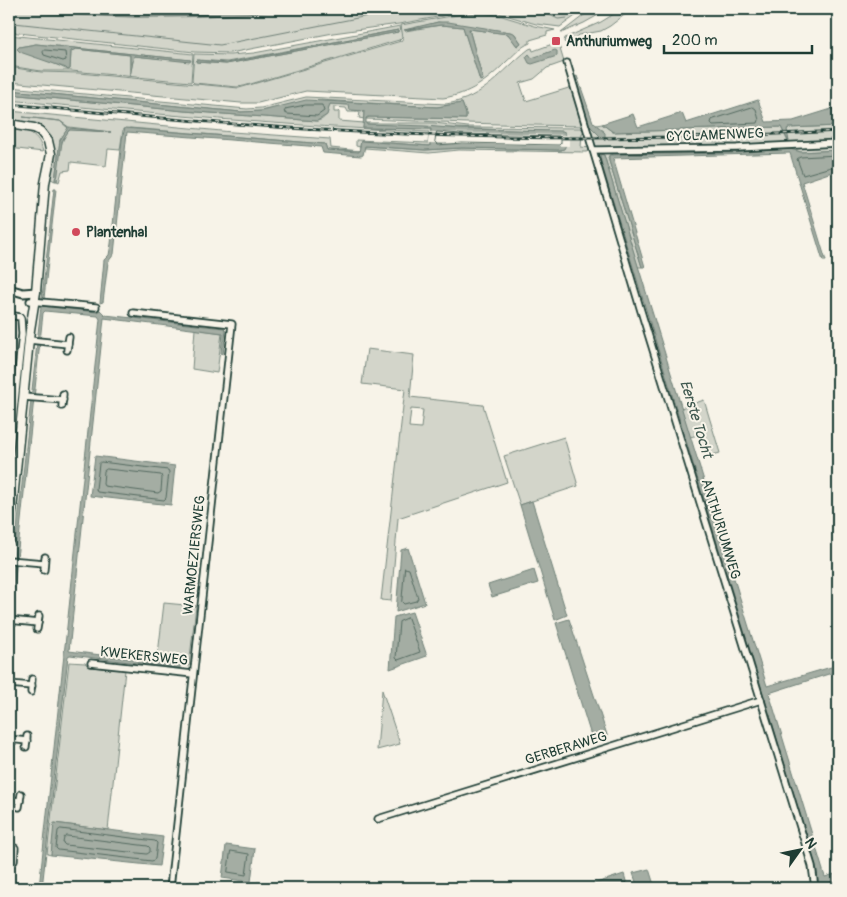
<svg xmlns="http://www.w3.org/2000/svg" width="847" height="897" viewBox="0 0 847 897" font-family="Pangolin,sans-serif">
<rect width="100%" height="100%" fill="#f7f3e8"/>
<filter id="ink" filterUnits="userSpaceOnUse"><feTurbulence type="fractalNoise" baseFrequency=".02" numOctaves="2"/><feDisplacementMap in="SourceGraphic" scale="10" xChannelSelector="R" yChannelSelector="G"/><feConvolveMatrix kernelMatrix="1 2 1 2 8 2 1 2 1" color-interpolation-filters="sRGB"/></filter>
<g filter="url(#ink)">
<g fill="#d3d5ca" stroke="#79897f" fill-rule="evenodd">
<path d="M9,9H36L49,13L137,17L217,15L291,9H585L560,27L536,24L495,12L470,11L399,24L333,33L230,53L194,52L9,32Z"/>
<path d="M592,9H609L584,23L561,33Z"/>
<path d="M622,9H632L610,26L601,31L579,35L569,45L564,42L565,38L601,22Z"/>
<path d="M483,13L502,16L535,26L555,30L547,32V35L530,40V43C520,47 514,55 506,62C487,81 470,94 443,98L306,91L258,103H241L9,82V67L41,72L79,73L239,88L401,41L403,38L401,25L463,14ZM438,22L510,32L515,34L521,43L517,46L508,34L469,29L483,80H480L463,27L441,25L405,31Z"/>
<path d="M400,26L402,37L399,40L244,86L237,87L194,83L192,81L194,54L230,55L254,53ZM398,30V32L226,64L197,62V60L227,62Z"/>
<path d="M9,35L193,54L191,82L71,71H41L9,66ZM36,44L190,60V61L134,56L130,76V55L76,49L71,51L70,69L68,70L19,47Z"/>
<path d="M558,42L564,62L547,68L534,79L520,83L526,101L572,87L583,126C510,125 438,122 366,119L369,117L466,119V114L462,103L437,107L319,100L262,111L241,112L9,90V87L247,109L261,108L306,97L446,104C485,98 500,72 529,49L532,48L533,51Z"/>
<path d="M9,94L184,111L317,121C327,119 327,112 330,104L349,105L350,110H364V119L359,118L360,112H348L346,108L334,107V112H338L339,111V121L364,123L363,128L431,129L430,146L361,141L360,147L356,146V140L428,143L429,132C288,126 149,114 9,100Z"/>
<path d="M9,111L232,132L330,139L331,148L360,151L327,150L325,144L130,128L123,130L120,150L108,149L106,166L71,162L70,170L62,171L59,182L57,181C59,166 57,140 71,129L111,132L69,127L60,140L55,181L49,178L48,138L9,121Z"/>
<path d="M368,123H434L468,127L581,128L586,133L582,134L581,147L591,148L589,151L586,152L459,150L429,153L365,148L364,146L425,150L462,148L560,150H562L566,136L565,132L366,125V123Z"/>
<path d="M587,123L600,136L604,131L596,125L602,124L613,132L781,127L788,142L787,130L788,128L838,126V150L801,152L790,149L730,153L612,154L608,157L609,161L642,267H638L604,155L600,159L601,162L631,267Z"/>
<path d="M9,126C27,130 39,133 43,152L9,148Z"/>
<path d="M195,329L222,333L217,373L192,369Z"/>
<path d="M367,349L414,355L410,397L483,405L507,482L398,518L391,601L381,600L405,389L362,384ZM411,409L423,410L421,428L409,427Z"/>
<path d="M704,400L720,453L705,457L698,435L690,437L681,408Z"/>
<path d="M564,437L578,486L520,505L504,456Z"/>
<path d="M164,603L196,606L189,666L157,663Z"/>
<path d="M69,662L85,663L90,667L125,670L108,830L55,823L51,855L47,854Z"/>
<path d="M382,690L400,744L377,750Z"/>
</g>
<g fill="#a4ada3" stroke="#6f8077">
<path d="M36,9H291C211,19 129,19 49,13Z"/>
<path d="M438,22H448L510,32L514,33L521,43L517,46L508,34L469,29L483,80L480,81L463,27L441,25L404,30Z"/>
<path d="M398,30V32L226,64L196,62L197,60L226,63Z"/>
<path d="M36,44L191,60L190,62L134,56L130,76V55L76,49L71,51L70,69L68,70L66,68L20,52L17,49L19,47Z"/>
<path d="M555,50L557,51V56L532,64L529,63L526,57L529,54L532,58Z"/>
<path d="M577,76L593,122L605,133V141L589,125L575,77Z"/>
<path d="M9,90L241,112L262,111L306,100L437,107L462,103L466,114V119L368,117L366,118V124L426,126L460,129L563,131C568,135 567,144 564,149L560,150L462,148L425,150L365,146L363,155L361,156L323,153L321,147L127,132L114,254L108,262L103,302L100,303L104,260L109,255L111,244L122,139L125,128L325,144L327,150L359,152L361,141L430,146L431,129L363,128L364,111L350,110L349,105L330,104L327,115L317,121L184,111L9,94Z"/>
<path d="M758,100L766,122L793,121L838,107V126L788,128L787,130L789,142L781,127L613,132L602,124L633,114L638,127L682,113L686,123Z"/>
<path d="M23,117L60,121L70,128L111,132L69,130L62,141L57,181H55L60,140L68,128L60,121Z"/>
<path d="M790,149L801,152L838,150V170L802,182L826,261H823L790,153L613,158L645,267H642L609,161V155L730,153Z"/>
<path d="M600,154L604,155L767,686L838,665V671L769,693L825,877L838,873V880L828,884L829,888H818L817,870L601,162Z"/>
<path d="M54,189H56L44,298H42Z"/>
<path d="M41,306L97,312L100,310L105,315L224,328L226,330L223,354L221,353L223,333L104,318L69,651L180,665V668L70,655L68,656L42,888H39L100,319L98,316L45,311L43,313L9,634V606Z"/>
<path d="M95,456L175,466L171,505L90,496Z"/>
<path d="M532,501L567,615L555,620L520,505Z"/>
<path d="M408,548L425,603L396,612L401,550Z"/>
<path d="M534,570L538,583L492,597L488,585Z"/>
<path d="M412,612L427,656L390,669L394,617Z"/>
<path d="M569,619L608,738L593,742L556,623Z"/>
<path d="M54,823L163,837L159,866L51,855Z"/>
<path d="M226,845L255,849L251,882L222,878Z"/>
<path d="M649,869L655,888H638L633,873Z"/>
<path d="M624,874L628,888H581Z"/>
<path d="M257,882L321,888H256Z"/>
</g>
<path fill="#f7f3e8" d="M429,132L569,135V146L428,143Z"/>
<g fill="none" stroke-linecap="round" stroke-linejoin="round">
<g stroke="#546a60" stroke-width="1">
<path d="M61,9L137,12L236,9"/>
<path d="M45,50L65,52L66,60L63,61L44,55L43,52Z"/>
<path d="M306,105H322L324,111L317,116L287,114L284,112L286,109Z"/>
<path d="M753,107L756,109L759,120L758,123L713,125L711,123L712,120Z"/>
<path d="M437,132L460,134L559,136L561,138V143L559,145L462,143L438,145L435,142Z"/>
<path d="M838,155L800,157L797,159L803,175L838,165"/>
<path d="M101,462L168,470L169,472L166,498L164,500L97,492L96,489L99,464Z"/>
<path d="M107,469L161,475L162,478L161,491L158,493L104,486L103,484L104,471Z"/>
<path d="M405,568L409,569L418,598L416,601L404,604L402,602Z"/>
<path d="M408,618L420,652L398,660L396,658L399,622Z"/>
<path d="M61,829L155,841L157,843L155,859L152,861L58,850L56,848L58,831Z"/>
<path d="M67,836L148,846L150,848V852L147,854L65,845L63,843L64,838Z"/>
<path d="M231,851L249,854L246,875L228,872Z"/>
</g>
<g stroke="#6f8077" stroke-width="1">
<path d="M538,9L558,19L567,18"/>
<path d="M14,23L220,45L393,11"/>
</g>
<path stroke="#a4ada3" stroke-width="5" d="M798,888L816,883"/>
<g stroke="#1f3d34" stroke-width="9">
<g id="minor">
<path d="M567,63L641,311L812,866L815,888"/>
<path d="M593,150L737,148L838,143"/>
<path d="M30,301L96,307"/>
<path d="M133,313L232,324L170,888"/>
<path d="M9,315L20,317L21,319L22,334L9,457"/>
<path d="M29,340L68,344"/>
<path d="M67,350L69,337"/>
<path d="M23,397L63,400"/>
<path d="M62,406L63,394"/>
<path d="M9,560L44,563"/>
<path d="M44,570L45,557"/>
<path d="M9,620L38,623"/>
<path d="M37,629L39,616"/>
<path d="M91,663L193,674"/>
<path d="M9,684L32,686"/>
<path d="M31,692L32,679"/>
<path d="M9,739L27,741"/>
<path d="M26,747L27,736"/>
<path d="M9,800L20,801"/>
<path d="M19,807L21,794"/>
<path d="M378,819L761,700"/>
<path d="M14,861L15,848"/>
</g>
</g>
<g stroke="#1f3d34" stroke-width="11">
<path id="tertiary" d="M9,289L23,293L36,292"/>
</g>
<g stroke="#1f3d34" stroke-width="11">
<path id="secondary" d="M9,124L34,128L40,131L48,141L51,154L45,183L36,292L30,330L9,540"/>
</g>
<use href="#minor" stroke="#f7f3e8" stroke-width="5.5"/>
<use href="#tertiary" stroke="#f7f3e8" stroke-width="7"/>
<use href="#secondary" stroke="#f7f3e8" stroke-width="8"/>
<g stroke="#1f3d34" stroke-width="3">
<path id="rail" d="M9,104C125,115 242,126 358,132C518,140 678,140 838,131"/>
</g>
<use href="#rail" stroke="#f7f3e8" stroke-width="1" stroke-dasharray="4" stroke-linecap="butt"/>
</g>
</g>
<g fill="#d1495b" stroke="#f7f3e8" stroke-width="2">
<rect x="551" y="36" width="10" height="10" rx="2.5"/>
<circle cx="76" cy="232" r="5"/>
</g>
<g text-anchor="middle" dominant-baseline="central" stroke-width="4" stroke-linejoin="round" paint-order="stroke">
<g font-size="14" font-weight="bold" fill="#1f3d34" stroke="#f7f3e8" text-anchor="start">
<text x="566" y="41">Anthuriumweg</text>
<text x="86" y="232">Plantenhal</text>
</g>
<g font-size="14" fill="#1f3d34" stroke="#f7f3e8">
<text transform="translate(715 135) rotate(-2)">CYCLAMENWEG</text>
<text transform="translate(721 529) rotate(73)">ANTHURIUMWEG</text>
<text transform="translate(194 555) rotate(-84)">WARMOEZIERSWEG</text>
<text transform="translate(144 656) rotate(6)">KWEKERSWEG</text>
<text transform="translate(566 748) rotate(-17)">GERBERAWEG</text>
</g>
<g font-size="15" font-style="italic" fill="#405950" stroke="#f7f3e8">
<text transform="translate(696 419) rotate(73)">Eerste Tocht</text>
</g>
</g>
<rect width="847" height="897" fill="none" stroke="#f7f3e8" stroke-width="30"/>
<rect x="15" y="15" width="817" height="867" fill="none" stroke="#1f3d34" stroke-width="2" filter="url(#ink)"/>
<g transform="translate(800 850) rotate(57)" stroke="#f7f3e8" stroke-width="4" paint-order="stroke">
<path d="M0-4L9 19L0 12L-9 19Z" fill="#1f3d34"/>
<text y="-8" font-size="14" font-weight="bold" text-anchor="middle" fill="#1f3d34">N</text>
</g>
<path d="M664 45v8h148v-8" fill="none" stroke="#1f3d34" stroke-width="2.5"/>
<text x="672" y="45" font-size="15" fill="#1f3d34" stroke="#f7f3e8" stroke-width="4" paint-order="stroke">200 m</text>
</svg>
